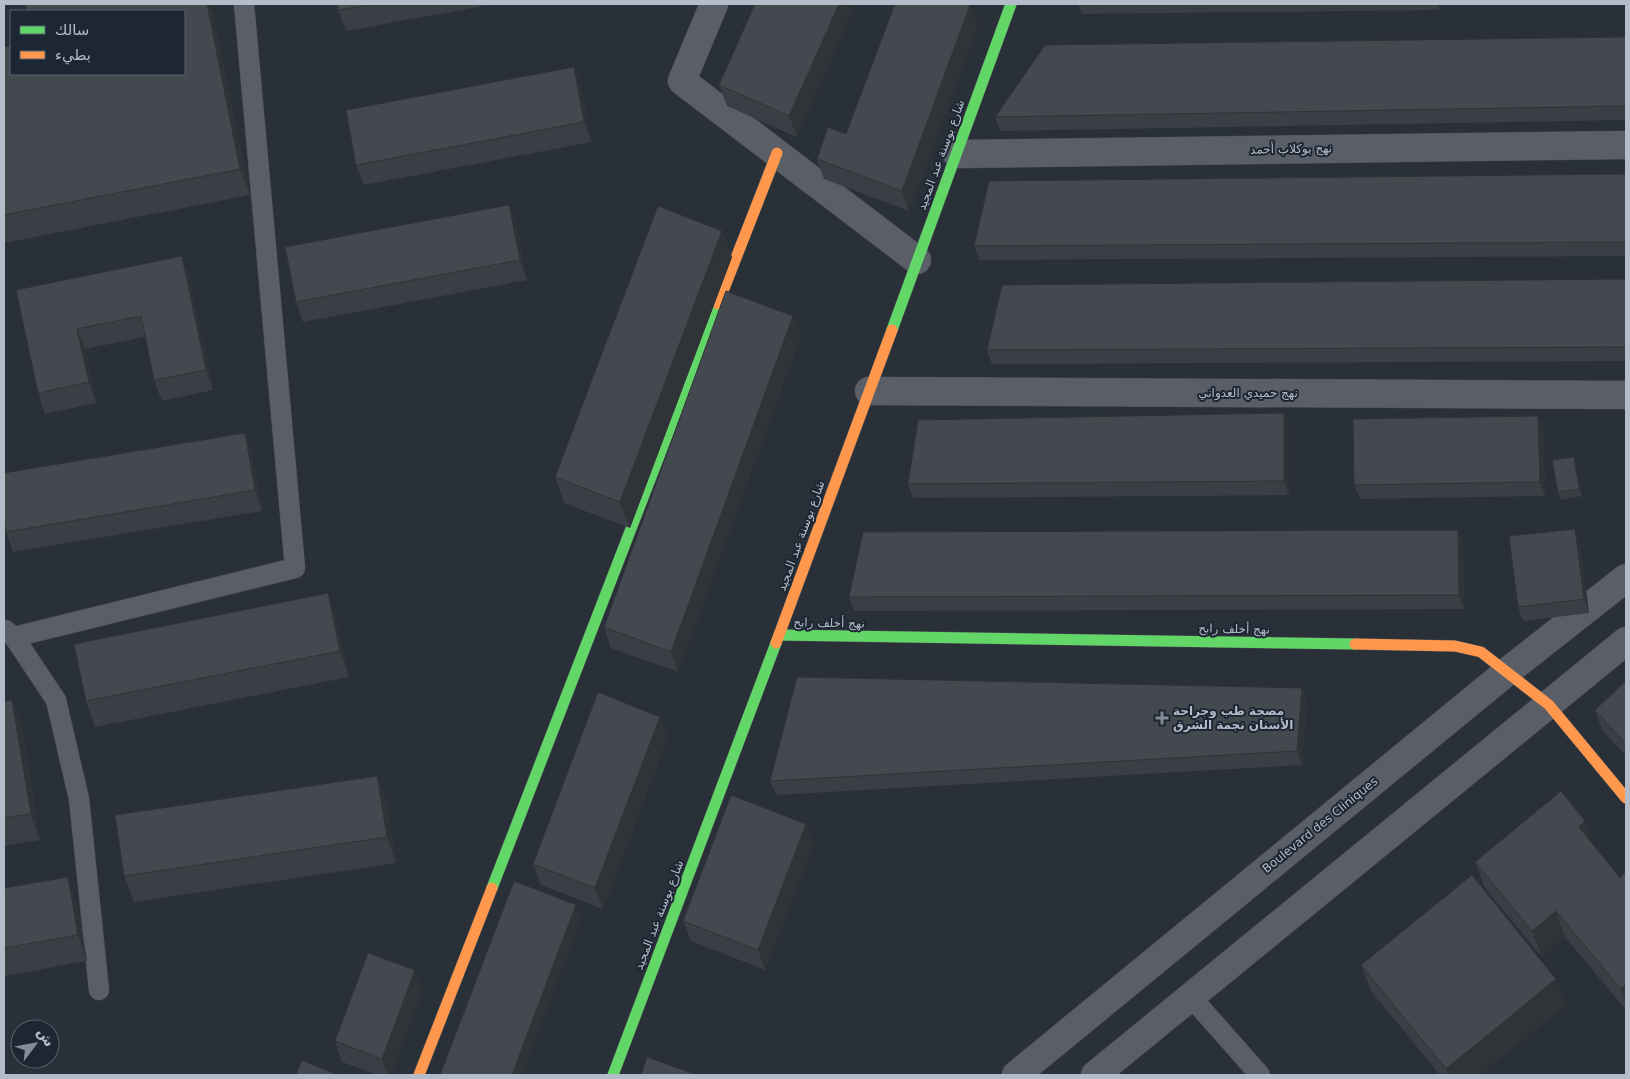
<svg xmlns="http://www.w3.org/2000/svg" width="1630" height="1079" viewBox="0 0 1630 1079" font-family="'DejaVu Sans','Noto Sans Arabic',sans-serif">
<rect width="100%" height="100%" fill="#2a3038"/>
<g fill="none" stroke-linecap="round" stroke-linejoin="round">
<g stroke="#484c53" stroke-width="21">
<g id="lane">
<path d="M5,630L14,637L56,700L79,799L99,990"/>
<path d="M14,637L295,568L244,4"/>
<path d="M1191,997L1260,1075"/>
</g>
</g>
<g stroke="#484c53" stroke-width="29">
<g id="street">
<path d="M714,4L682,81L917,260"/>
<path d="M957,154L1626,145"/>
<path d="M869,391L1626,395"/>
<path d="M1016,1075L1508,671L1626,578"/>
<path d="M1095,1075L1626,641"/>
</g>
</g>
<g stroke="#484c53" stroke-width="12">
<g id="fast">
<path d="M892,330L1011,4"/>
<path d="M779,635L1355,644"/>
<path d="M492,888L718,304"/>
<path d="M613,1075L776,643"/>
</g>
</g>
<g stroke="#484c53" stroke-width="12">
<g id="slow">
<path d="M718,304L777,153"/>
<path d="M776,643L892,330"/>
<path d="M1355,644L1455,646L1481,652L1549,705L1626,798"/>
<path d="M419,1075L492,888"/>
</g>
</g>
<use href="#lane" stroke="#5a5e66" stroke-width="20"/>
<use href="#street" stroke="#5a5e66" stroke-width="28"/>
<use href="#fast" stroke="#63d668" stroke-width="11"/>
<use href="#slow" stroke="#ff974d" stroke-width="11"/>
</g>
<g fill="#3a3f45">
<path d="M25,4H211L250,195L4,243V47L184,74Z"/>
<path d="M337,4H494L346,31L338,10Z"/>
<path d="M755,4L797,137L727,106L719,85Z"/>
<path d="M1078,4H1439V10L1082,14Z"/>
<path d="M978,25L909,211L824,179L817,159Z"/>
<path d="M1626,37V120L1000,131L995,117Z"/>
<path d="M574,67L581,88L592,142L364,185L356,165Z"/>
<path d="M1626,174V256L980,260L974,246Z"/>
<path d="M509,205L517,226L527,280L303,322L296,302Z"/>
<path d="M732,257L630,528L564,503L555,477Z"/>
<path d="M189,276L213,390L162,401L154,380L145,337L85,349L96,403L45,414L38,393L16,290Z"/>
<path d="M1626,279V361L992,364L987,350Z"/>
<path d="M801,336L678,672L611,648L604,627Z"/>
<path d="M1289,428V495L913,498L908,484Z"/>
<path d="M1544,431L1545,496L1360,499L1354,485Z"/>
<path d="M252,454L262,511L13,552L6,532Z"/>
<path d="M1574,457L1576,464L1582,496L1560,500L1558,492Z"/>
<path d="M1580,543L1589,613L1523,621L1518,607Z"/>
<path d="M1463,544L1464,609L854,611L849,597Z"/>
<path d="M337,619L349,677L95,727L86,701Z"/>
<path d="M1626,681V756L1602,730L1595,710Z"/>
<path d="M1302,688L1307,702L1302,765L776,795L770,781Z"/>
<path d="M12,700L22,726L40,840L4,846V701Z"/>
<path d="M668,737L603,909L541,885L533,864Z"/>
<path d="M387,802L396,863L134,902L124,876Z"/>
<path d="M814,844L765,970L691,941L683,921Z"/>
<path d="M1595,847L1620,878L1626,875V1010L1565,937L1542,957L1485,888L1475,862Z"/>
<path d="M4,888L77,903L87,961L4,976Z"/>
<path d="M1361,965L1556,979L1566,1005L1479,1075H1440L1371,991Z"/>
<path d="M422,991L391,1075H378L342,1062L335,1041Z"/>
</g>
<g fill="#303338">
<path d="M207,4H211L250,195L240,169Z"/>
<path d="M839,4H856L797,137L789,116Z"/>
<path d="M970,5L978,25L909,211L902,191Z"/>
<path d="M574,67L581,88L592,142L584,122Z"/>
<path d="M509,205L517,226L527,280L520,260Z"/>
<path d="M722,231L732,257L630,528L620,502Z"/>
<path d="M182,256L189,276L213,390L206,370Z"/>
<path d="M793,316L801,336L678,672L671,652Z"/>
<path d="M77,329L85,349L96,403L89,382Z"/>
<path d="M1284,413L1289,428V495L1284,481Z"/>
<path d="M1538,416L1544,431L1545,496L1540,482Z"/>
<path d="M245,433L252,454L262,511L255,490Z"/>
<path d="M1574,457L1576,464L1582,496L1579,489Z"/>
<path d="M1575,529L1580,543L1589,613L1584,599Z"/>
<path d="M1458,530L1463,544L1464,609L1459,595Z"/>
<path d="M328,593L337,619L349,677L340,651Z"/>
<path d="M1302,688L1307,702L1302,765L1297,751Z"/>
<path d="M12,700L22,726L40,840L31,814Z"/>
<path d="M660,717L668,737L603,909L595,888Z"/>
<path d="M377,776L387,802L396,863L387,837Z"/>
<path d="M1585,821L1595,847L1579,827Z"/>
<path d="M806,824L814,844L765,970L758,950Z"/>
<path d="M68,877L77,903L87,961L78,935Z"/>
<path d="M576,905L581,919L522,1075H512Z"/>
<path d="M1556,911L1565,937L1542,957L1532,931Z"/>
<path d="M415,970L422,991L391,1075H388L382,1059Z"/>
<path d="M1556,979L1566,1005L1479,1075H1448L1446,1069Z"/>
<path d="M1626,984V1004L1621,989Z"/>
</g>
<g fill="#444950" stroke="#303338">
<path d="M25,4H207L240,169L4,215V47L11,46V74H184V11H27Z"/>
<path d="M337,4H374L338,10Z"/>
<path d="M755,4H839L789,116L719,85Z"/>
<path d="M895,4H967L970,5L902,191L817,159L828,127L846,134Z"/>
<path d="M1626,37V106L995,117L1045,45Z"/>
<path d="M574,67L584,122L356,165L346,110Z"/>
<path d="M1626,174V242L974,246L989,181Z"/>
<path d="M509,205L520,260L296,302L285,247Z"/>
<path d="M658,206L722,231L620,502L555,477Z"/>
<path d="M182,256L206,370L154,380L141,316L77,329L89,382L38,393L16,290Z"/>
<path d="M1626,279V347L987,350L1002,285Z"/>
<path d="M726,291L793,316L671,652L604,627Z"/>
<path d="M1284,413V481L908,484L918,420Z"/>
<path d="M1538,416L1540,482L1354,485L1353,419Z"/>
<path d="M245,433L255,490L6,532L4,519V473Z"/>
<path d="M1574,457L1579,489L1558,492L1552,460Z"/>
<path d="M1575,529L1584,599L1518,607L1509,536Z"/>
<path d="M1458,530L1459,595L849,597L863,532Z"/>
<path d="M328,593L340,651L86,701L74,644Z"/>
<path d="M797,677L1302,688L1297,751L770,781Z"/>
<path d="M1626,681V744L1595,710Z"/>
<path d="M598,692L660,717L595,888L533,864Z"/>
<path d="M12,700L31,814L4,818V701Z"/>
<path d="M377,776L387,837L124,876L115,815Z"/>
<path d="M1561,791L1585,821L1579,827L1620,878L1625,873L1626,875V984L1621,989L1556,911L1532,931L1475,862Z"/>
<path d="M731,795L806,824L758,950L683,921Z"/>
<path d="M1472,875L1556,979L1446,1069L1361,965Z"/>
<path d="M68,877L78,935L4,948V888Z"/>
<path d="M514,881L576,905L512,1075H440Z"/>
<path d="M368,953L415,970L382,1059L335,1041Z"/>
<path d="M647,1057L697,1075H641Z"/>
<path d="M302,1060L337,1075H296Z"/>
</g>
<path fill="#848b96" stroke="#1d2633" stroke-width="2" d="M1159.5 710.5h5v5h5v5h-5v5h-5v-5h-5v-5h5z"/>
<g text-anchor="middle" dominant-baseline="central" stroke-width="4" stroke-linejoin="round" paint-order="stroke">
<g font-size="12" fill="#b4bcc9" stroke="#1d2633">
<text transform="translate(1291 149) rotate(-1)">نهج بوكلاب أحمد</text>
<text transform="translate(941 155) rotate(-70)">شارع بوسنة عبد المجيد</text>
<text x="1248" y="393">نهج حميدي العدواني</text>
<text transform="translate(801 536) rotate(-70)">شارع بوسنة عبد المجيد</text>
<text transform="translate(829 623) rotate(1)">نهج أخلف رابح</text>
<text transform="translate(1234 629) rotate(1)">نهج أخلف رابح</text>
<text transform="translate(1320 825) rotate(-39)">Boulevard des Cliniques</text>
<text transform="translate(659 915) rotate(-69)">شارع بوسنة عبد المجيد</text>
</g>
<g font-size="12" font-weight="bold" fill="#b4bcc9" stroke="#1d2633" text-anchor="start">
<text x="1173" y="711">مصحة طب وجراحة<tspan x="1173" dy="14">الأسنان نجمة الشرق</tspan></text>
</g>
</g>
<rect width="1630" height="1079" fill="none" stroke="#b4bcc9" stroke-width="10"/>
<rect x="10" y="10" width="175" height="65" fill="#1d2633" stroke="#59626f"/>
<rect x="20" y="26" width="25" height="8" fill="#63d668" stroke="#59626f"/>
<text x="55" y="35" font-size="15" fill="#b4bcc9">سالك</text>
<rect x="20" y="51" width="25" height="8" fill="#ff974d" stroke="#59626f"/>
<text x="55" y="60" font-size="15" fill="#b4bcc9">بطيء</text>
<g transform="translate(35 1044) rotate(58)"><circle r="24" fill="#1d2633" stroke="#59626f"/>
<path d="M0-4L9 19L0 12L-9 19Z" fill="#848b96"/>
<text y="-8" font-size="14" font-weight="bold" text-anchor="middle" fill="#b4bcc9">ش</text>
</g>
</svg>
